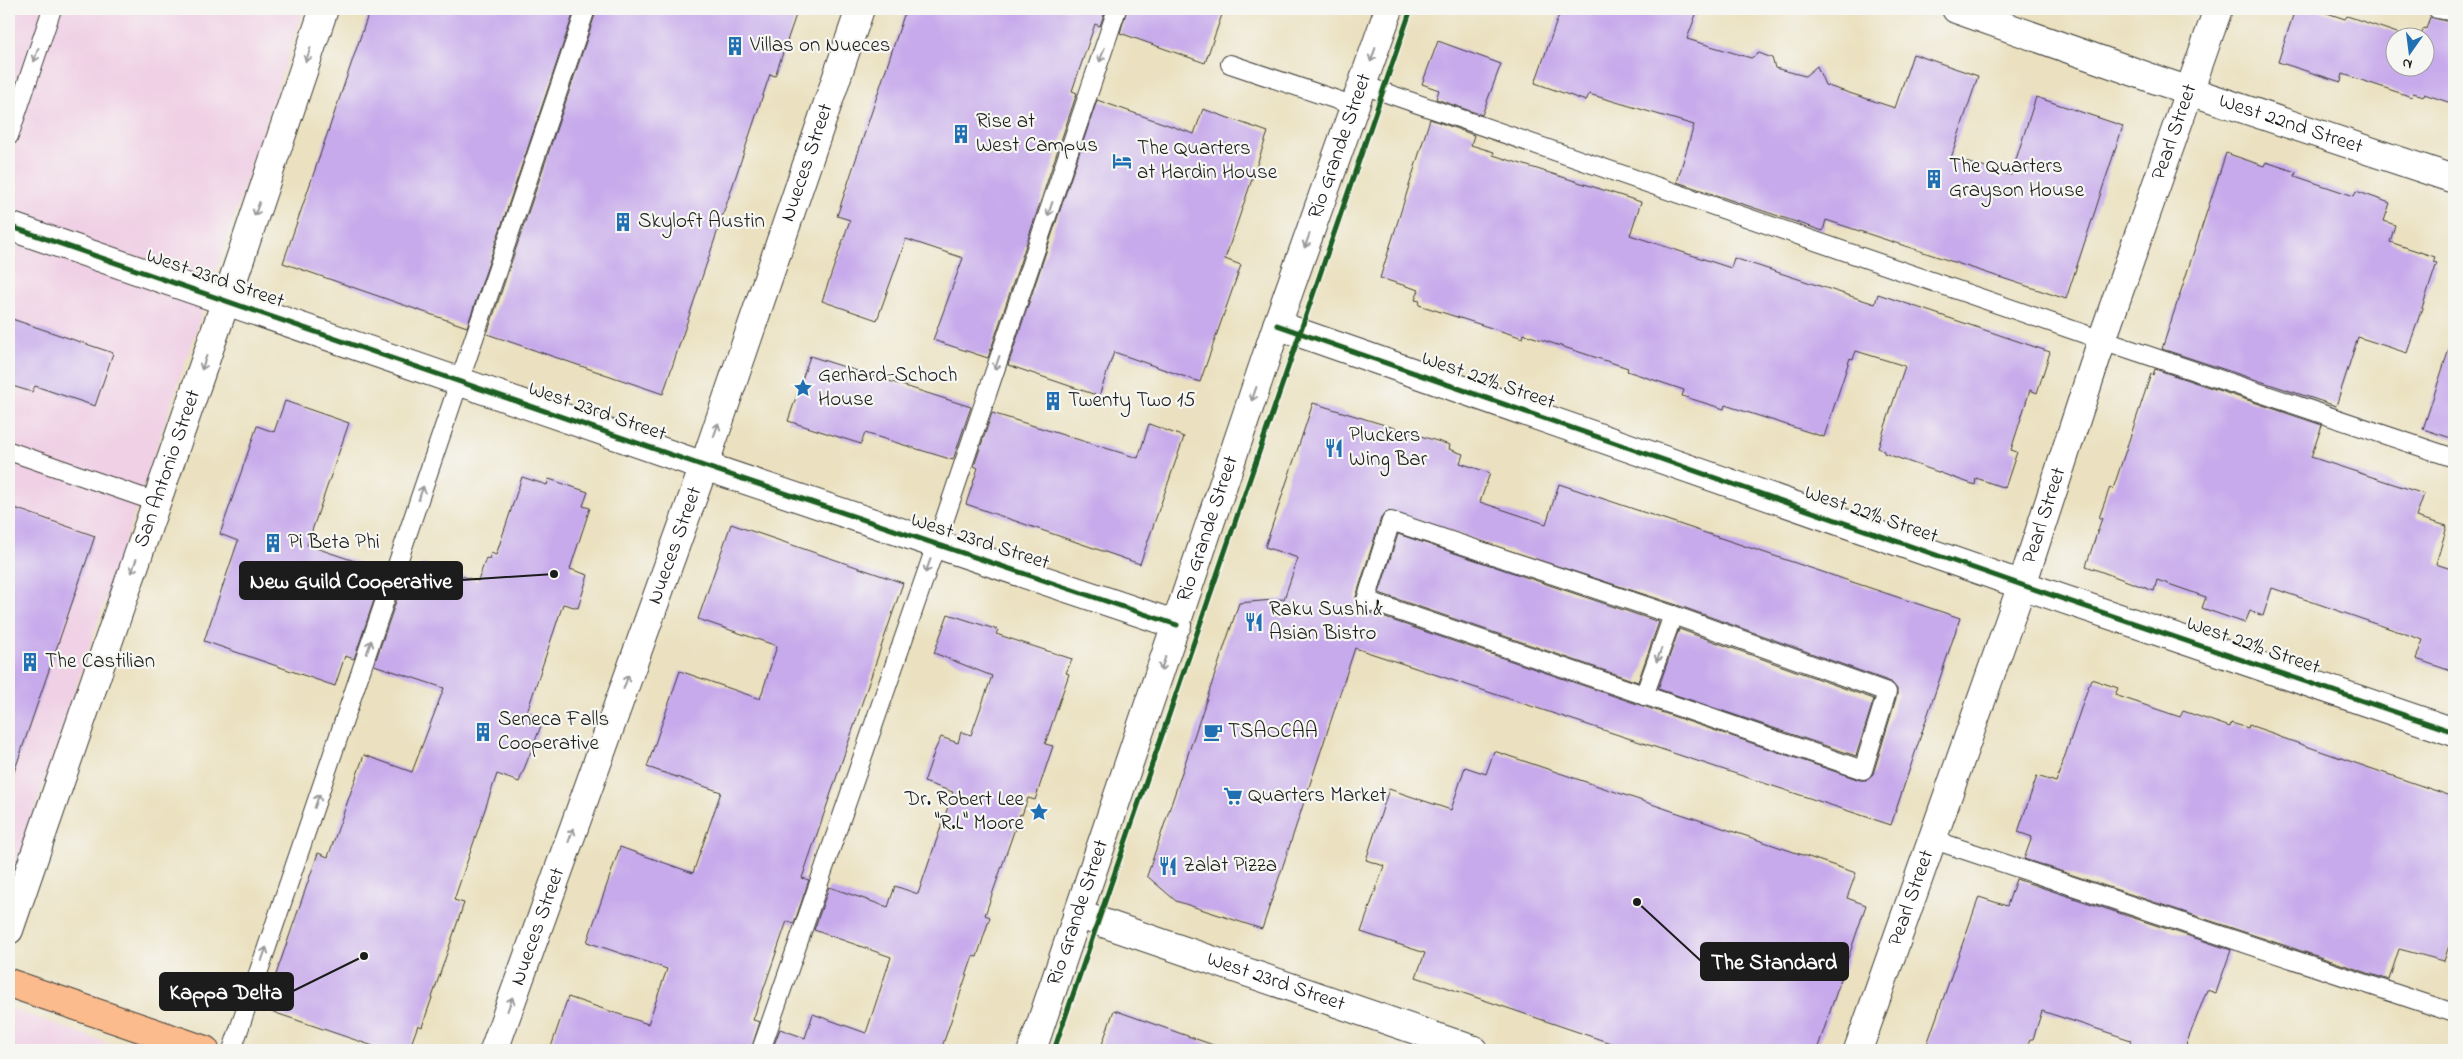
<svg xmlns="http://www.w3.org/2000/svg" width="2463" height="1059" viewBox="0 0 2463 1059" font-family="'Indie Flower',sans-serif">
<rect width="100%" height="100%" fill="#f6f6f2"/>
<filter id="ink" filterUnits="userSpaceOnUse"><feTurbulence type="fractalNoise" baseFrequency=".02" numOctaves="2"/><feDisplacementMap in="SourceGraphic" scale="10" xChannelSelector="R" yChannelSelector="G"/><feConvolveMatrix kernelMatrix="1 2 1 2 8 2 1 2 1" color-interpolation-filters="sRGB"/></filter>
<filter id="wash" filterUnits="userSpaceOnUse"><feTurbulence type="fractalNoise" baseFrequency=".0096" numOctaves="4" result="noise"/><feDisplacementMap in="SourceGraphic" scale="20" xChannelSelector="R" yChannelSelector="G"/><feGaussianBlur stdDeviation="1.12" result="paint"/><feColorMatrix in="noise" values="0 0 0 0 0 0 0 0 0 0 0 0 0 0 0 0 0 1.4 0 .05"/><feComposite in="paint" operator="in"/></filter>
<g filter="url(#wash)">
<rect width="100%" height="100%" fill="#ebe1c0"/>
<g fill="#f0d0e5">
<path d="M9,9H304L9,887Z"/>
<path d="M9,1008L128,1050H9Z"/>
</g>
<g id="blocks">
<g fill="#c7aaeb" fill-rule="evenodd">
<path d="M370,9H563L574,12L467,327L283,263Z"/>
<path d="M597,9H798L775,76L770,74L663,394L487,334Z"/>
<path d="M906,9H1106L1100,26L1095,24L1072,91L1077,93L988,358L933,340L963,258L906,239L877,320L822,301L850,220L837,216Z"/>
<path d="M1127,9H1224L1205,63L1120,33Z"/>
<path d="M1561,9H1698L1687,39L1751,58L1759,53L1772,58L1775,68L1805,76L1817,66L1825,85L1895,108L1913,54L1978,76L1951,158L2011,175L2036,97L2123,126L2066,299L1826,220L1823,231L1677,182L1694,125L1589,94L1586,101L1535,83Z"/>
<path d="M2295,9H2315L2345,19L2347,16L2412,38H2396V68H2426V38H2420L2424,28L2426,29L2430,17L2454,23V104L2424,94V96L2413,93L2412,97L2343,74L2341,82L2278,62Z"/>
<path d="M1438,41L1501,64L1482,115L1436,99L1439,90L1422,84Z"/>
<path d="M1097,100L1194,134L1203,109L1268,132L1225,259L1241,265L1200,382L1114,352L1099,396L1008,365Z"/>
<path d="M1430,119L1474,135L1471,145L1494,152L1493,155L1641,202L1630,235L1731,268L1734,258L1875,304L1878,294L2050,352L2037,393L2030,390L2011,450L2017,452L2005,488L1976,478L1975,485L1884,453V451L1878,448L1905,366L1856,351L1853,359L1850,358L1824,437L1725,405L1724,409L1682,396L1684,390L1627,371L1628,368L1524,334L1523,338L1419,305L1420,301L1415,300L1419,290L1380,278Z"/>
<path d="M2226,153L2264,166L2266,162L2296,172L2295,176L2354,196L2356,191L2390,203L2384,221L2395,225L2390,242L2435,257L2433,262L2437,263L2407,353L2358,337L2336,406L2162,349Z"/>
<path d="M9,318L113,353L95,406L35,386L32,392L9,385Z"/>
<path d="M2449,349L2454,350V439L2423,429Z"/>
<path d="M810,356L971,407L953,460L865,433L861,444L788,421Z"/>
<path d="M2155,369L2322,425L2311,457L2424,494L2416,517L2447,526L2436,564L2454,570V672L2416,659L2423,640L2272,588L2263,616L2250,611L2245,623L2202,608L2206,597L2157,580L2154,591L2086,566L2102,518H2099L2110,487L2113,489L2151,374L2153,375Z"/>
<path d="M285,401L349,423L307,545L384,571L354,659L345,656L335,686L204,641L238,541L220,534L257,426L274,432Z"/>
<path d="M1313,403L1450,445L1449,449L1463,454L1460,463L1490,473L1480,502L1546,524L1559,484L1960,618L1891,825L1355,648L1262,929L1176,901L1147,876L1239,603L1284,599L1298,558L1265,547ZM1388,511L1677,605L1891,682L1897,689V695L1873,774L1866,780H1860L1362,610L1356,603V597L1381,518Z"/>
<path d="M992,413L1138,458L1149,424L1184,437L1140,564L966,504L978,468L974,466Z"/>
<path d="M522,477L547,485L549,479L588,492L583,506L590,508L570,569L588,575L578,608L563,604L527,712L544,718L519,782L497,774L454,900L464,903L422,1027L418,1025L409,1050H385L264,1009L318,853L328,857L364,755L412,772L444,688L374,665L404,578L407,580L409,576L417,578L422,564L478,581L486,558L489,559L491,553L496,555Z"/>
<path d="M9,506L95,536L13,775L9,774Z"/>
<path d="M731,524L903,583L802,878L809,880L794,924L787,921L753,1020L760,1022L751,1050H550L568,997L648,1024L667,969L587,942L620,847L693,873L721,792L647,767L680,671L760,699L777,646L698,619Z"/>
<path d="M1398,534L1659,622L1638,682L1379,593Z"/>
<path d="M948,614L998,630L996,634L1072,659L1066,673L1069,674L1045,744L1053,746L1035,800L1028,798L1022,815L1020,814L985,915L990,917L977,957L973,956L941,1050H772L780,1029L805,1038L813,1014L866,1033L891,957L814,930L829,887L888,907L895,886L918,894L953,792L924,782L935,750L941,737L958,743L961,732L971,735L992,676L934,653Z"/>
<path d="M1679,629L1874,699L1856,756L1658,689Z"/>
<path d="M2091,679L2118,688L2115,695L2180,717L2183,711L2230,727L2231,723L2248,728L2249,725L2278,735L2277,736L2454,797V930L2444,961L2399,949L2389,980L2024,859L2032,837L2018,832L2037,776L2056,782Z"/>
<path d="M1494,751L1856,873L1847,898L1866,905L1817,1050H1631L1416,977L1425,953L1361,932L1384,866L1366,860L1389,789L1451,810L1465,767L1486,774Z"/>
<path d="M2016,879L2231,950L2216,993L2207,990L2184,1050H2128L2131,1040L2042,1011L2033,1039H2030L2026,1050H1925L1979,897L2007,906Z"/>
<path d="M1114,1010L1216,1046L1215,1050H1100Z"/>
</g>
</g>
</g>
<g filter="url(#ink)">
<use href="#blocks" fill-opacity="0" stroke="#3b3a35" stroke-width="1"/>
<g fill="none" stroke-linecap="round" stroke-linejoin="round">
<g stroke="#3b3a35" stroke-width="20">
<g id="service">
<path d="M2437,9L2454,12"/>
<path d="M1230,64L1355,106"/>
<path d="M1363,85L2102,340L2454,458"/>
<path d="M9,136L52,9"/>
<path d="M9,451L156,502"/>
<path d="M1391,521L1673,615L1887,692L1863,770L1366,600Z"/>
<path d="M1644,696L1673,615"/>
<path d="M1931,839L2454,1013"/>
<path d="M232,1050L586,9"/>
<path d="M761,1050L936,545L1117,9"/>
</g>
</g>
<g stroke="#3b3a35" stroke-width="30">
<g id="minor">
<path id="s1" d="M1956,9L2157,80L2454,179"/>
<path d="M9,226L704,466L1177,625"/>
<path d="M1277,325L2022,585L2454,732"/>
<path id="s2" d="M1077,914L1474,1050"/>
<path id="s3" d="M9,930L235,274L324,9"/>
<path id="s4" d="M1858,1050L2022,585L2102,340L2218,9"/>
</g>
</g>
<g stroke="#3b3a35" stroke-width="30">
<g id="tertiary">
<path id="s5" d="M494,1050L704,466L860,9"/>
<path id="s6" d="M1032,1050L1277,325L1389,9"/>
</g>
</g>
<g stroke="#3b3a35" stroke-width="30">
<path id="primary" d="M9,983L205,1050"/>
</g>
<use href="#service" stroke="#fff" stroke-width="18"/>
<use href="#minor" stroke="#fff" stroke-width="28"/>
<use href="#tertiary" stroke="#fff" stroke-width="28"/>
<use href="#primary" stroke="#fbbb8d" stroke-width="28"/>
<g stroke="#f6f6f2" stroke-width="8">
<g id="cycleway">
<path d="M9,226L704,466L1177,625"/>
<path d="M1277,325L2022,585L2454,732"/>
<path d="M1054,1050L1411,9"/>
</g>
</g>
<use href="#cycleway" stroke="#1b5e20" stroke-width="5"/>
</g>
<defs><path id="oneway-shaft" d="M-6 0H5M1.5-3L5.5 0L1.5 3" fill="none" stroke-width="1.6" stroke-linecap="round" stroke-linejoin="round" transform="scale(1.25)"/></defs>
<g stroke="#999">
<use href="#oneway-shaft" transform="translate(36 55) rotate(109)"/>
<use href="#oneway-shaft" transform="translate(308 55) rotate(109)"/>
<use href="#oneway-shaft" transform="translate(1102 55) rotate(109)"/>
<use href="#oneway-shaft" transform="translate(1373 55) rotate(109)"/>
<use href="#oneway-shaft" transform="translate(257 209) rotate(109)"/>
<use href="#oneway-shaft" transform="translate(1050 209) rotate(109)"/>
<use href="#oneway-shaft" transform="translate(1307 241) rotate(110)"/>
<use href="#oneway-shaft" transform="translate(204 363) rotate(109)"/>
<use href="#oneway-shaft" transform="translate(997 363) rotate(109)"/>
<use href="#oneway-shaft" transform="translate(1254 394) rotate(109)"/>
<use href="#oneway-shaft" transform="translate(716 430) rotate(-71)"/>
<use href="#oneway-shaft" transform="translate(421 493) rotate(-71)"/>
<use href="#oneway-shaft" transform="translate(134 566) rotate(109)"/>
<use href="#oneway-shaft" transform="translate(928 566) rotate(110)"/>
<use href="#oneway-shaft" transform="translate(369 647) rotate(-71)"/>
<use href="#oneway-shaft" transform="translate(1659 655) rotate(110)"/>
<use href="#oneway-shaft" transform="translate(1163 664) rotate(109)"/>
<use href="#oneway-shaft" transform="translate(626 682) rotate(-70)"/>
<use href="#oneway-shaft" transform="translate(317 801) rotate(-71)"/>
<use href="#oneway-shaft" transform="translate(571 835) rotate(-70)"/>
<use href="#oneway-shaft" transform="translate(264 954) rotate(-71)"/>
<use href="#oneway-shaft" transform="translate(510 1004) rotate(-70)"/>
</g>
</g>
<defs>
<g id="building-bare" transform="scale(1.5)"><path d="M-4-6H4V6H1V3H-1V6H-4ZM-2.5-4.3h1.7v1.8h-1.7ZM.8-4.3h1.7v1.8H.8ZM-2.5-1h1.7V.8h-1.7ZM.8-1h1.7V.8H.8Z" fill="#1f6fb2" stroke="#f6f6f2" stroke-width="2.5" paint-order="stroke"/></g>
<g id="hotel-bare" transform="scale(1.5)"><path d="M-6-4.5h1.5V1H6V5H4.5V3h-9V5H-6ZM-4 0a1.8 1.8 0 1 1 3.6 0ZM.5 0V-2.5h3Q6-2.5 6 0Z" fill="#1f6fb2" stroke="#f6f6f2" stroke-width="2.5" paint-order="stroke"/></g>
<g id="sight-bare" transform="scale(1.5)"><path d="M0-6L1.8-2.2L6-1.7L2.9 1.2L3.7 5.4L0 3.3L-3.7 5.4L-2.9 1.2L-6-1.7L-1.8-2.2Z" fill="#1f6fb2" stroke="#f6f6f2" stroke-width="2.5" paint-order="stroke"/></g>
<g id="restaurant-bare" transform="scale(1.5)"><path d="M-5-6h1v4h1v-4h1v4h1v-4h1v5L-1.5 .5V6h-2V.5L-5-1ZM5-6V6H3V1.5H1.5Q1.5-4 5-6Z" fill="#1f6fb2" stroke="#f6f6f2" stroke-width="2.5" paint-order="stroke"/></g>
<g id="cafe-bare" transform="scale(1.5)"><path d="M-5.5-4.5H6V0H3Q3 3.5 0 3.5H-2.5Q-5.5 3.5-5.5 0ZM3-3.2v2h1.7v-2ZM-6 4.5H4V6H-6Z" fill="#1f6fb2" stroke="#f6f6f2" stroke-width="2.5" paint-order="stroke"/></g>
<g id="supermarket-bare" transform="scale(1.5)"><path d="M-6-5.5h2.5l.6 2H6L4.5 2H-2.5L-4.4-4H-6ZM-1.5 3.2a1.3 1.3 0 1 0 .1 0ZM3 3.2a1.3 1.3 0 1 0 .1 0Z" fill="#1f6fb2" stroke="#f6f6f2" stroke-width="2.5" paint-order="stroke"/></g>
</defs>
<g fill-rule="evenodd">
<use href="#building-bare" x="735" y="46"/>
<use href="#building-bare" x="961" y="134"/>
<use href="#hotel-bare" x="1122" y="161"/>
<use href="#building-bare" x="1934" y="179"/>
<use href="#building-bare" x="623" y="222"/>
<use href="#sight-bare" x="803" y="388"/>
<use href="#building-bare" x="1053" y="401"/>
<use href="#restaurant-bare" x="1334" y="448"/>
<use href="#building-bare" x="273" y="543"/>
<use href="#restaurant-bare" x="1254" y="622"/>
<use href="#building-bare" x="30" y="662"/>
<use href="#building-bare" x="483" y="732"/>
<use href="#cafe-bare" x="1213" y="732"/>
<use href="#supermarket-bare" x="1233" y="796"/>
<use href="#sight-bare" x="1039" y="812"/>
<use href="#restaurant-bare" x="1168" y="866"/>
</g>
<g text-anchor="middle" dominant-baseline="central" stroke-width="4.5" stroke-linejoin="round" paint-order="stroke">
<g font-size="21" fill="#1c1c1c" stroke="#f6f6f2" text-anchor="start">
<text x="750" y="46">Villas on Nueces</text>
<text x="976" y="122">Rise at<tspan x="976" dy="24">West Campus</tspan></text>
<text x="1137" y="149">The Quarters<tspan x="1137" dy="24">at Hardin House</tspan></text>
<text x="1949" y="167">The Quarters<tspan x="1949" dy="24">Grayson House</tspan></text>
<text x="638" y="222">Skyloft Austin</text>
<text x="818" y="376">Gerhard-Schoch<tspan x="818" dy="24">House</tspan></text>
<text x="1068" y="401">Twenty Two 15</text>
<text x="1349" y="436">Pluckers<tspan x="1349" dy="24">Wing Bar</tspan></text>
<text x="288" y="543">Pi Beta Phi</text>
<text x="1269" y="610">Raku Sushi &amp;<tspan x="1269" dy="24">Asian Bistro</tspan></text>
<text x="45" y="662">The Castilian</text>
<text x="498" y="720">Seneca Falls<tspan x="498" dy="24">Cooperative</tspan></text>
<text x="1228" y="732">TSAOCAA</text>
<text x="1248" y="796">Quarters Market</text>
<text x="1024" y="800" text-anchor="end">Dr. Robert Lee<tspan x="1024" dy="24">"R.L" Moore</tspan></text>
<text x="1183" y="866">Zalat Pizza</text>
</g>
<g font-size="21" fill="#1c1c1c" stroke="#f6f6f2">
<text stroke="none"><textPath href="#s1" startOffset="354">West 22nd Street</textPath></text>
<text stroke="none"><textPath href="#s4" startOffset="971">Pearl Street</textPath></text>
<text stroke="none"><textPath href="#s6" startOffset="955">Rio Grande Street</textPath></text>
<text stroke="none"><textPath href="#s5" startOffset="941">Nueces Street</textPath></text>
<text transform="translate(215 279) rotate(19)">West 23rd Street</text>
<text transform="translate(1488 381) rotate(19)">West 22½ Street</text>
<text transform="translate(597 412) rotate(19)">West 23rd Street</text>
<text stroke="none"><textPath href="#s3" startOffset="488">San Antonio Street</textPath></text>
<text transform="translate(1871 515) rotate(19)">West 22½ Street</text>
<text stroke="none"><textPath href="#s4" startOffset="566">Pearl Street</textPath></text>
<text stroke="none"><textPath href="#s6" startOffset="550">Rio Grande Street</textPath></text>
<text transform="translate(980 542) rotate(18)">West 23rd Street</text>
<text stroke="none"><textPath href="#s5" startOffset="536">Nueces Street</textPath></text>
<text transform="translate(2253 646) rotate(19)">West 22½ Street</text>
<text stroke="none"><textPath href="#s4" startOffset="161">Pearl Street</textPath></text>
<text stroke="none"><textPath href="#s6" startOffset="145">Rio Grande Street</textPath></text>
<text stroke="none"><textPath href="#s5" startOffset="131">Nueces Street</textPath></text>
<text stroke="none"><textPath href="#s2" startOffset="210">West 23rd Street</textPath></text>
</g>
</g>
<path fill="none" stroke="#1c1c1c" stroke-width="2" d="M554 574L462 580M1637 902L1701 961M364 956L293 991"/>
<g fill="#1c1c1c" stroke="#f6f6f2" stroke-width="2">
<circle cx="554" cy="574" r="5"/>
<circle cx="1637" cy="902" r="5"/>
<circle cx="364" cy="956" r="5"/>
</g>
<g fill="#1c1c1c" stroke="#1c1c1c" stroke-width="2">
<rect x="240" y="562" width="222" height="37" rx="5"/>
<rect x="1701" y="943" width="147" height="37" rx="5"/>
<rect x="160" y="973" width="133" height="37" rx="5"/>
</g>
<g font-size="22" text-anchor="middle" font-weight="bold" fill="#fff">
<text x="351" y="588">New Guild Cooperative</text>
<text x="1774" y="969">The Standard</text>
<text x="226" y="999">Kappa Delta</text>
</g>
<rect width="2463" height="1059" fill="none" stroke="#f6f6f2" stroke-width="30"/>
<g transform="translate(2410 52) rotate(194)"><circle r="24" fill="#f6f6f2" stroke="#9f9f9c"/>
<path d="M0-4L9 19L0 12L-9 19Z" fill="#1f6fb2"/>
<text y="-8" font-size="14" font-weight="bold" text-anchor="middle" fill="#1c1c1c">N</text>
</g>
</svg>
